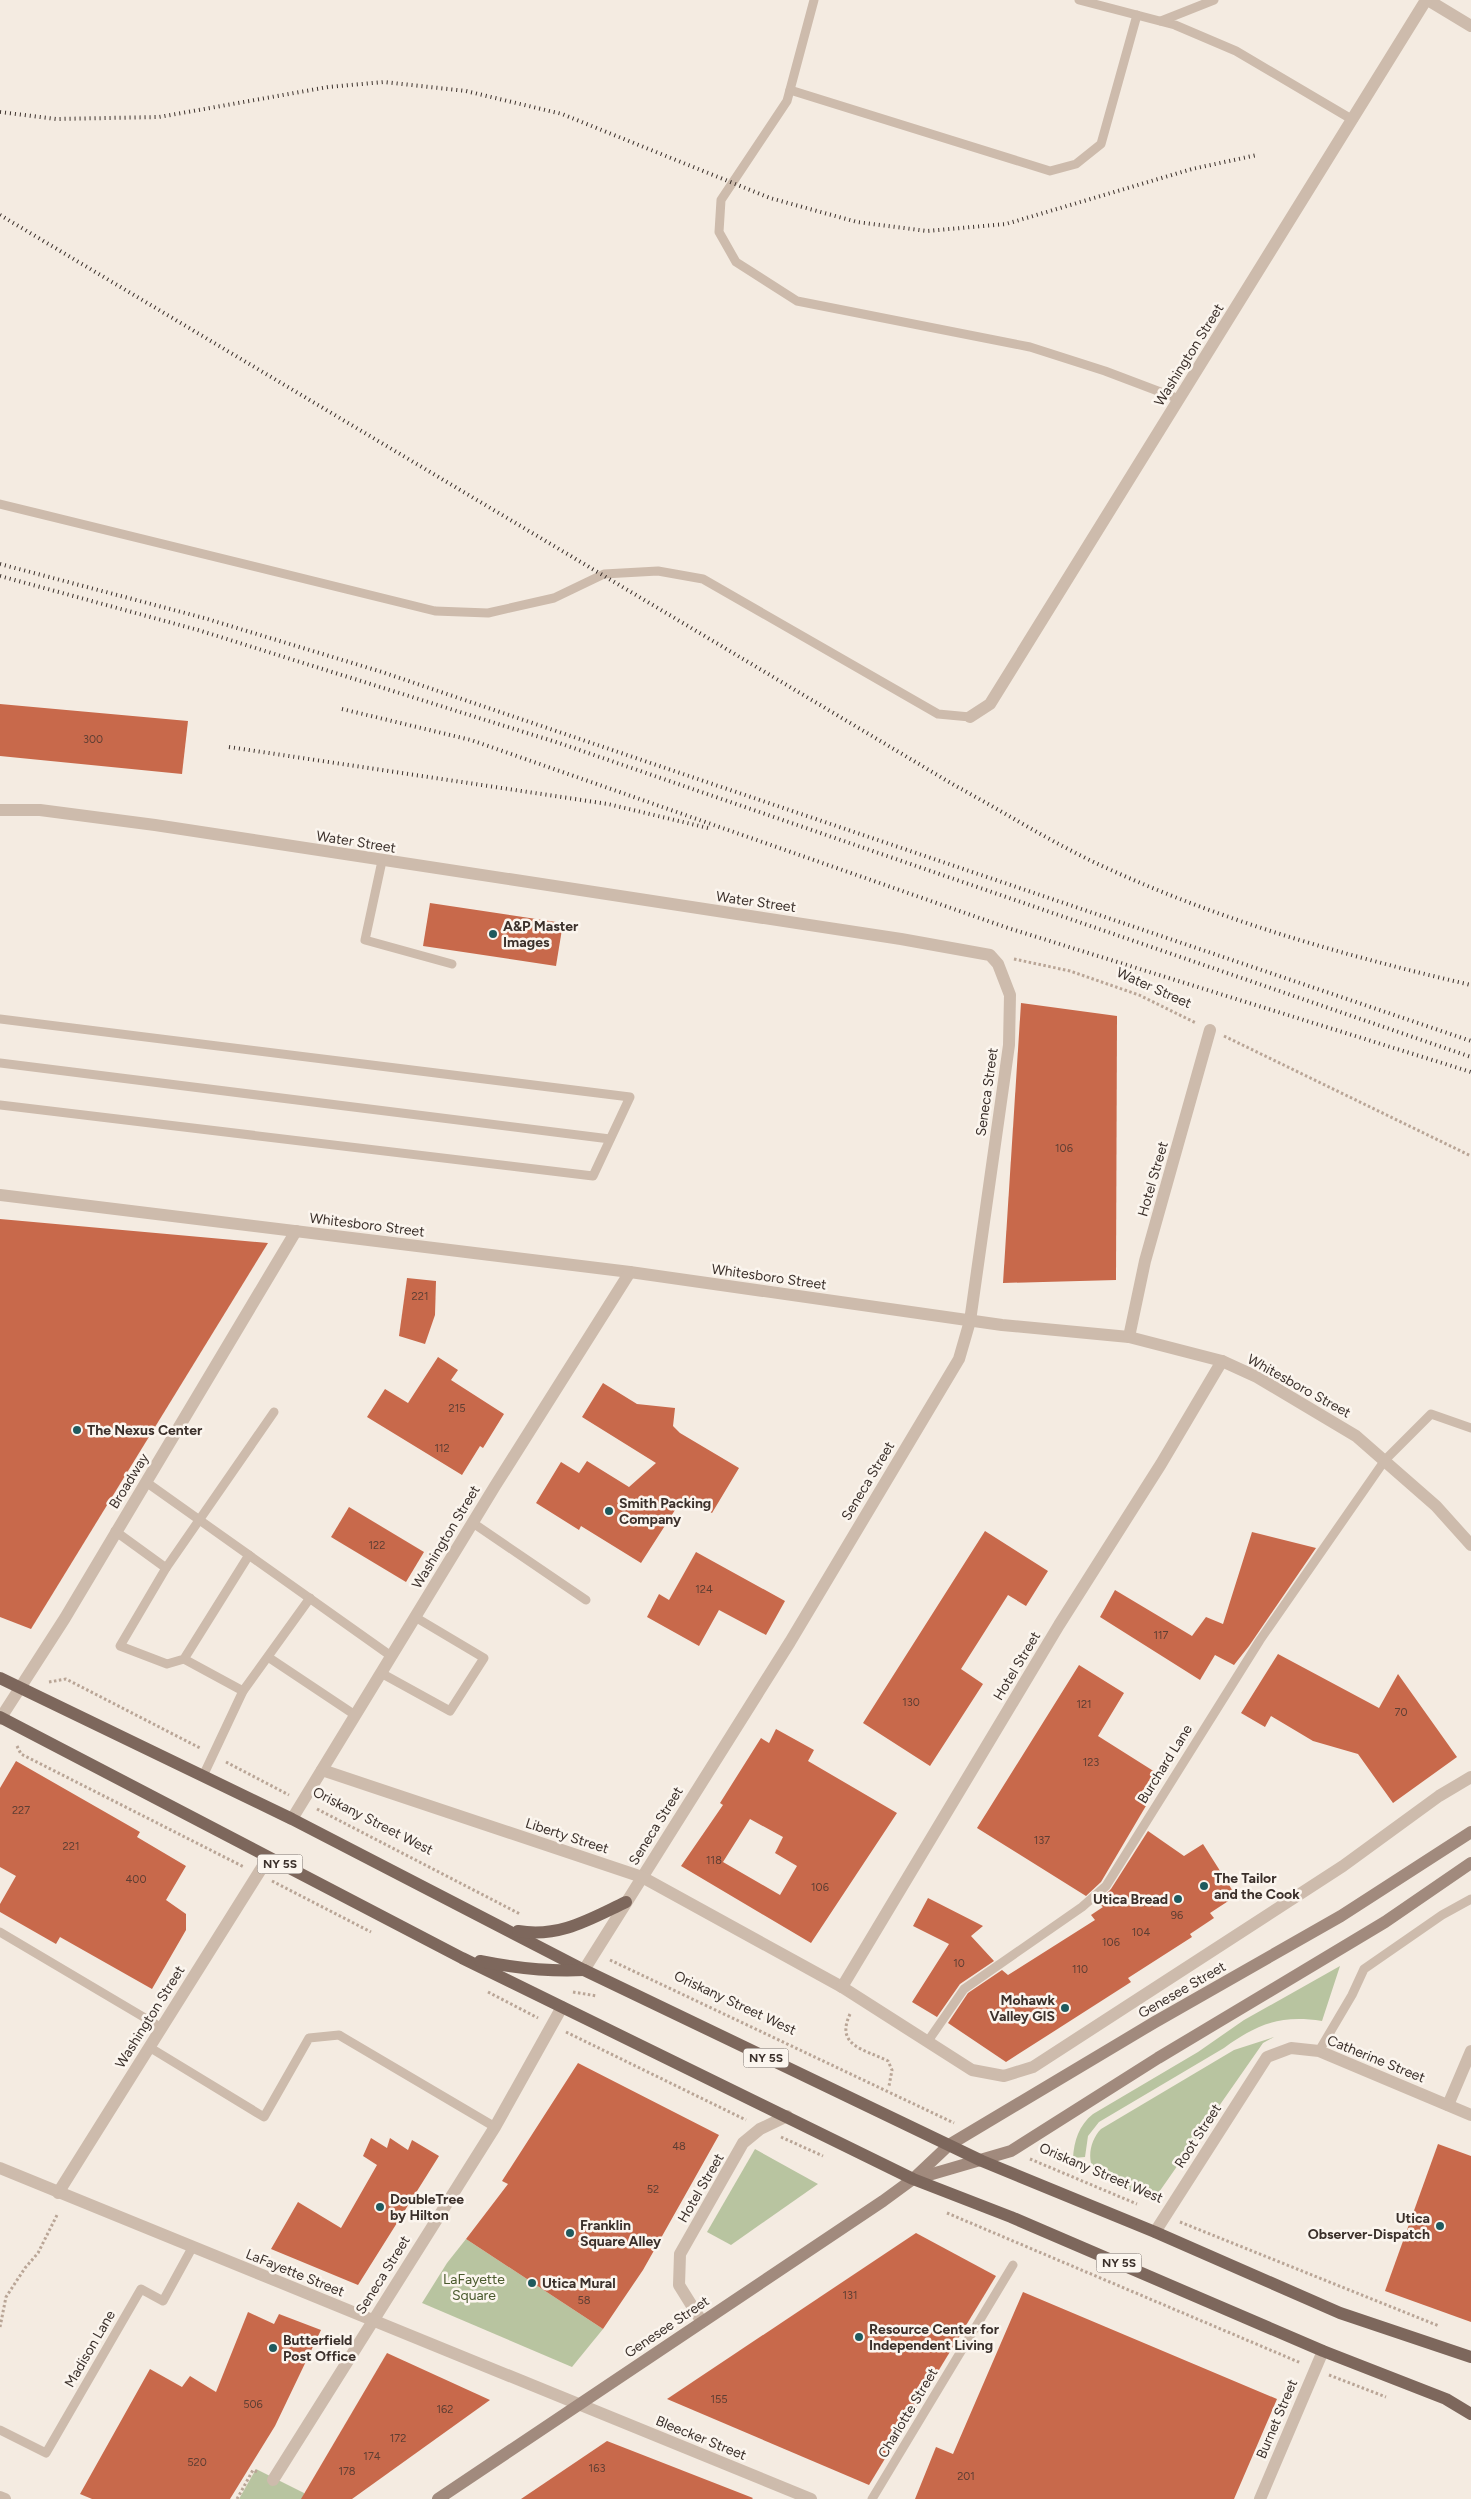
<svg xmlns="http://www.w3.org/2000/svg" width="1471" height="2499" viewBox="0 0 1471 2499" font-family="Figtree,sans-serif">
<rect width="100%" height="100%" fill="#f4ebe1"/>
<g fill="#b8c4a0">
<path d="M1340,1966L1322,2021C1281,2015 1258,2023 1224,2048L1099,2122L1088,2136L1085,2157L1073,2158C1074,2141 1079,2125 1093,2114L1198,2052L1244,2020Z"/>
<path d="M1274,2037L1263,2043L1157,2195L1150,2198C1135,2192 1116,2187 1102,2178C1084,2167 1089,2141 1101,2129L1234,2050Z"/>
<path d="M755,2149L818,2184L731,2245L707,2232Z"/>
<path d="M466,2239L603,2329L572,2367L422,2303L447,2263Z"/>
<path d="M256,2469L304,2493L307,2499H239Z"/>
</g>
<g fill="#c8694b" fill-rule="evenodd">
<path d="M0,704L188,721L182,774L0,756Z"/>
<path d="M430,903L563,923L556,966L423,946Z"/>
<path d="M1021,1003L1117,1016L1116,1280L1003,1283Z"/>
<path d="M0,1219L268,1243L31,1629L0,1617Z"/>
<path d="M407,1278L436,1281L435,1315L425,1344L399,1336Z"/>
<path d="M438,1357L458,1370L451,1380L504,1414L483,1448L480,1446L462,1475L367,1417L385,1389L408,1403Z"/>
<path d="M603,1383L637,1404L675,1408L673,1426L680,1433L739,1468L712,1513L684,1496L641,1563L581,1526L579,1530L536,1503L561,1462L579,1473L587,1461L629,1487L656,1463L582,1417Z"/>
<path d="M349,1507L424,1552L406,1582L331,1537Z"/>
<path d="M985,1531L1048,1571L1026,1606L1008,1595L961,1669L983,1684L930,1766L863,1723Z"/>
<path d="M1252,1532L1316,1548L1249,1646L1234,1665L1215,1655L1200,1680L1100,1617L1115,1590L1192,1636L1206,1617L1223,1624Z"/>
<path d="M696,1552L785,1601L766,1635L719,1610L699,1646L647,1617L659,1594L669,1600Z"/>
<path d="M1278,1654L1379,1708L1398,1674L1457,1757L1393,1803L1358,1754L1313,1741L1271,1716L1265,1727L1241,1713Z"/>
<path d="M1079,1665L1124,1693L1098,1736L1163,1777L1101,1882L1086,1896L977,1828Z"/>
<path d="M776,1729L814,1750L808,1761L897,1813L811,1943L681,1866L723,1805L720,1803L761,1738L769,1743ZM750,1819L783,1837L775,1853L797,1866L780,1895L723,1862Z"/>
<path d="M16,1761L140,1832L137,1837L186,1866L166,1900L186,1914V1930L152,1989L60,1937L56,1944L0,1912V1904L16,1876L0,1867V1788Z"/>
<path d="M1148,1831L1184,1856L1203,1844L1236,1896L1210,1913L1214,1918L1190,1934L1192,1937L1128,1978L1131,1982L1006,2062L948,2023L968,1993L1002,1970L1008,1975L1095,1920L1091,1915L1103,1907L1097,1903L1111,1889Z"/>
<path d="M928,1898L983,1926L971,1936L994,1961L960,1984L937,2017L912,2002L949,1944L913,1926Z"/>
<path d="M578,2063L719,2135L643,2270L603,2329L466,2239L508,2184L502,2181Z"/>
<path d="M371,2138L387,2148L390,2138L408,2150L412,2140L439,2156L358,2285L271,2249L298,2202L341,2228L377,2165L363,2156Z"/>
<path d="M1438,2144L1471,2156V2322L1385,2291Z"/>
<path d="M916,2233L996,2276L869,2485L667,2399Z"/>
<path d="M1023,2292L1277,2399L1234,2499H915L936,2447L953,2454Z"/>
<path d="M248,2312L274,2324L279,2314L321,2330L275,2426L230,2499H92L80,2494L150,2369L182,2387L190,2376L216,2392Z"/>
<path d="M387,2353L490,2400L352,2499H301Z"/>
<path d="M607,2441L753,2498L752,2499H521Z"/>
</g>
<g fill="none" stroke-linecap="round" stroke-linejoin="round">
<g stroke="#b9a596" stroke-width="3" stroke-dasharray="2.5 2.5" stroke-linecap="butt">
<path d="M1014,959L1070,971L1139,995L1196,1023"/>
<path d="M1224,1036L1471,1156"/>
<path d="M49,1682L66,1679L200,1748"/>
<path d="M17,1746L21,1754L244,1867"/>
<path d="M226,1762L289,1795"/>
<path d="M317,1809L520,1914"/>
<path d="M272,1881L371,1932"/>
<path d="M610,1960L954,2123"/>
<path d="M488,1992L538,2018"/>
<path d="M573,1992L597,1996"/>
<path d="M850,2014C835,2046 864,2049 888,2061L892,2070L889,2086"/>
<path d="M566,2032L746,2120"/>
<path d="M781,2137L823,2156"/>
<path d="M1030,2159L1137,2204"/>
<path d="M947,2213L1301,2363"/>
<path d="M1180,2222L1439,2326"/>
<path d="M0,2327L6,2297L25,2268L38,2253L58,2213"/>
<path d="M1329,2375L1386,2397"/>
<path d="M237,2499L253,2470L259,2473"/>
</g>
<g stroke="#cdbbac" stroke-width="9">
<path d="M814,0L787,101L721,200L719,232L736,262L797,301L1030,347L1105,371L1179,399"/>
<path d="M1079,0L1175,25L1236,51L1353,120"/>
<path d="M1161,21L1214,0"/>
<path d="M790,90L1050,171L1076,164L1101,144L1137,15"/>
<path d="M0,504L435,611L488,613L554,598L604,574L658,571L703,579L938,714L970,717"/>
<path d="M382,861L365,940L452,964"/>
<path d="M0,1019L630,1097L593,1176L0,1105"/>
<path d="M0,1063L610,1139"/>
<path d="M146,1482L391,1656"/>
<path d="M473,1523L586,1600"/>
<path d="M115,1531L166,1568L120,1646L167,1664L184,1659L249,1555"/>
<path d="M166,1568L274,1412"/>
<path d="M268,1657L355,1715"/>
<path d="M184,1659L243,1691L203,1776"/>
<path d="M381,1673L450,1711L484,1658L415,1617"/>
<path d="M243,1691L310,1598"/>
<path d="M0,1932L162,2028"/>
<path d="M928,2041L964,1989L1082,1907L1106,1886L1260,1640L1385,1460L1431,1414L1471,1428"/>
<path d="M149,2047L264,2117L309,2038L339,2035L495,2127"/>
<path d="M1319,2051L1352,1995L1364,1969L1442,1915L1471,1899"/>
<path d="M0,2430L46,2453L141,2289L163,2301L192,2248"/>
<path d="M872,2499L1013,2265"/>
</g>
<g stroke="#cdbbac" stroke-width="12">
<path d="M1428,0L1471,26"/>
<path d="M970,717L990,704L1426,0"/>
<path d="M0,810H40L155,825L901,939L990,955L998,964L1010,995L1009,1045L970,1321L959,1359L790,1642L584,1970"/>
<path d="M0,1195L630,1272L1002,1325L1129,1337L1222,1361L1257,1377L1356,1436L1436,1506L1471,1545"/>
<path d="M1129,1337L1145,1261L1210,1030"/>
<path d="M0,1719L65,1618L296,1231"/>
<path d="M322,1770L642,1877L842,1987L972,2070L1004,2076L1033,2067L1343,1866L1439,1796L1471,1777"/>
<path d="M292,1819L495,1486L630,1272"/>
<path d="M842,1987L1059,1625L1161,1464L1222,1361"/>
<path d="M1448,2105L1471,2051"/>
<path d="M58,2193L268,1858"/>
<path d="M1155,2232L1267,2057L1291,2048L1319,2051L1471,2115"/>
<path d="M702,2322L679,2285L680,2254L743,2143L760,2129L787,2116"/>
<path d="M273,2480L495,2127L562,2007"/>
<path d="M1260,2499L1323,2351"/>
</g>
<g stroke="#cdbbac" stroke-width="12">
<path d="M0,2168L811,2499"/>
<path d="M0,2497L5,2499"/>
</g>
<g stroke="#a18a7d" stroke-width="12">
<path d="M915,2179L1011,2151L1158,2058L1385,1922L1471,1863"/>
<path d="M438,2499L883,2201L913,2179L949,2145L1155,2022L1341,1916L1471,1832"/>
</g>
<g stroke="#7d675c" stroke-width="12">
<path d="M0,1678L292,1819L584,1970L982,2161L1155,2232L1340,2313L1471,2357"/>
<path d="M0,1717L462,1958L913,2179L1011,2217L1323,2351L1446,2399L1471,2414"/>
<path d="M518,1931C560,1938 590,1919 626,1902"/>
<path d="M480,1961C515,1968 547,1972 584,1970"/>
</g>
<g stroke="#3b302b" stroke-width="4" stroke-dasharray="1 4" stroke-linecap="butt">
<path d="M0,112L56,119L159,117L328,87L384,82L466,91L562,114L770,198L857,222L927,231L1006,224L1192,169L1257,155"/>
<path d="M0,215L954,785C1002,811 1051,842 1100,865C1221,921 1342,955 1471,985"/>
<path d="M0,564L204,618L382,672L1471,1041"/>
<path d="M0,576L198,630L559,743L1471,1057"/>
<path d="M342,709L471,740L1008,928L1471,1072"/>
<path d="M229,747L608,804L708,828"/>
</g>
</g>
<g fill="#1f5a5e" stroke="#fbf5ee" stroke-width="2">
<circle cx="493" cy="934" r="5"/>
<circle cx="77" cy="1430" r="5"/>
<circle cx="609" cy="1511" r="5"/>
<circle cx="1204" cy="1886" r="5"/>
<circle cx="1178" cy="1899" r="5"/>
<circle cx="1065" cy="2008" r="5"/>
<circle cx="380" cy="2207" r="5"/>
<circle cx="1440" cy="2226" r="5"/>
<circle cx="570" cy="2233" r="5"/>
<circle cx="532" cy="2283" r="5"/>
<circle cx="859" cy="2337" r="5"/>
<circle cx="273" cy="2348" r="5"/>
</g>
<g text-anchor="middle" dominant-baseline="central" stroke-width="5" stroke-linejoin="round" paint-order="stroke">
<g font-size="11" fill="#5e3e33">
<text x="93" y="739">300</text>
<text x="1064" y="1148">106</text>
<text x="420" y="1296">221</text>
<text x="457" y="1408">215</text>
<text x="442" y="1448">112</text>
<text x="377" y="1545">122</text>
<text x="704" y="1589">124</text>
<text x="1161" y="1635">117</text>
<text x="911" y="1702">130</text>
<text x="1084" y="1704">121</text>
<text x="1401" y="1712">70</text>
<text x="1091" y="1762">123</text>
<text x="21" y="1810">227</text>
<text x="1042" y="1840">137</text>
<text x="71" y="1846">221</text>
<text x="714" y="1860">118</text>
<text x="136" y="1879">400</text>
<text x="820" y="1887">106</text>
<text x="1177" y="1915">96</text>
<text x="1141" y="1932">104</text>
<text x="1111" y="1942">106</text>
<text x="959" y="1963">10</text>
<text x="1080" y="1969">110</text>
<text x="679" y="2146">48</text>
<text x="653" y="2189">52</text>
<text x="850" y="2295">131</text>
<text x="584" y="2300">58</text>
<text x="719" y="2399">155</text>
<text x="253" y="2404">506</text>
<text x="445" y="2409">162</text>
<text x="398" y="2438">172</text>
<text x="372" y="2456">174</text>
<text x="197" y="2462">520</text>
<text x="597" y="2468">163</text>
<text x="347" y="2471">178</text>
<text x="966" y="2476">201</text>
</g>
<g fill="#fbf5ee" stroke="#756b66" stroke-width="1">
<rect x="257.5" y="1854.5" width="45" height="19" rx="4"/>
<rect x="743.5" y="2048.5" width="45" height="19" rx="4"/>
<rect x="1096.5" y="2253.5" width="45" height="19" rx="4"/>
</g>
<g font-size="12" font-weight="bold" fill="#3b302b">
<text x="280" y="1864">NY 5S</text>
<text x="766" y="2058">NY 5S</text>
<text x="1119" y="2263">NY 5S</text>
</g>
<g font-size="14" fill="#3b302b" stroke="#fbf5ee">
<text transform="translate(1189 355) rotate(-58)">Washington Street</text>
<text transform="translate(356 842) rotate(9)">Water Street</text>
<text transform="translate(756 902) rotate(8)">Water Street</text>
<text transform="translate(1154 988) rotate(24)">Water Street</text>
<text transform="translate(987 1092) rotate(-82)">Seneca Street</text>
<text transform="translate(1153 1179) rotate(-74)">Hotel Street</text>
<text transform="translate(367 1225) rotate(7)">Whitesboro Street</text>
<text transform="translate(769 1277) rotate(8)">Whitesboro Street</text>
<text transform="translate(1299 1386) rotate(29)">Whitesboro Street</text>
<text transform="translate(129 1481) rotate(-58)">Broadway</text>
<text transform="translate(868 1481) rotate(-59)">Seneca Street</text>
<text transform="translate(446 1537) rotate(-59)">Washington Street</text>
<text transform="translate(1017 1666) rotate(-59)">Hotel Street</text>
<text transform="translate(1165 1764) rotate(-58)">Burchard Lane</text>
<text transform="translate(373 1821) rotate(27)">Oriskany Street West</text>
<text transform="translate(656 1826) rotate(-58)">Seneca Street</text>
<text transform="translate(567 1836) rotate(18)">Liberty Street</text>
<text transform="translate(1182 1990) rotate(-30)">Genesee Street</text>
<text transform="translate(735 2003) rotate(25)">Oriskany Street West</text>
<text transform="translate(150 2017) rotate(-58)">Washington Street</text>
<text transform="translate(1376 2059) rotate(22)">Catherine Street</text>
<text transform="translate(1198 2136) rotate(-57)">Root Street</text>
<text transform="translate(1101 2173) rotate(23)">Oriskany Street West</text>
<text transform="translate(701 2188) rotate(-60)">Hotel Street</text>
<text transform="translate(295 2273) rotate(22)">LaFayette Street</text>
<text transform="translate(383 2275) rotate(-58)">Seneca Street</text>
<text transform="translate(667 2327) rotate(-34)">Genesee Street</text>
<text transform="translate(90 2349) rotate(-60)">Madison Lane</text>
<text transform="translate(908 2413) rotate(-59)">Charlotte Street</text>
<text transform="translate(1277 2419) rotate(-67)">Burnet Street</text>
<text transform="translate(701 2438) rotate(22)">Bleecker Street</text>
</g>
<g font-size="14" font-weight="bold" fill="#3b302b" stroke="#fbf5ee" text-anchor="start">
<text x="503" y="926">A&amp;P Master<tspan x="503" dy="16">Images</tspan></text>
<text x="87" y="1430">The Nexus Center</text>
<text x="619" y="1503">Smith Packing<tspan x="619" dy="16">Company</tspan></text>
<text x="1214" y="1878">The Tailor<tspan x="1214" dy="16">and the Cook</tspan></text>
<text x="1168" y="1899" text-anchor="end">Utica Bread</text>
<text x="1055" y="2000" text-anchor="end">Mohawk<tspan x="1055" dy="16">Valley GIS</tspan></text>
<text x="390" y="2199">DoubleTree<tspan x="390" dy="16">by Hilton</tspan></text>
<text x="1430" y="2218" text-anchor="end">Utica<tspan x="1430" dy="16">Observer-Dispatch</tspan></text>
<text x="580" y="2225">Franklin<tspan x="580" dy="16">Square Alley</tspan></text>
<text x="542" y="2283">Utica Mural</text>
<text x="869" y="2329">Resource Center for<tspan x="869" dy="16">Independent Living</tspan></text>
<text x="283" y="2340">Butterfield<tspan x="283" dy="16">Post Office</tspan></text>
</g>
<g font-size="14" fill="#4a5a2e" stroke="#fbf5ee">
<text x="474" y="2279">LaFayette<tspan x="474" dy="16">Square</tspan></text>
</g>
</g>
</svg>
